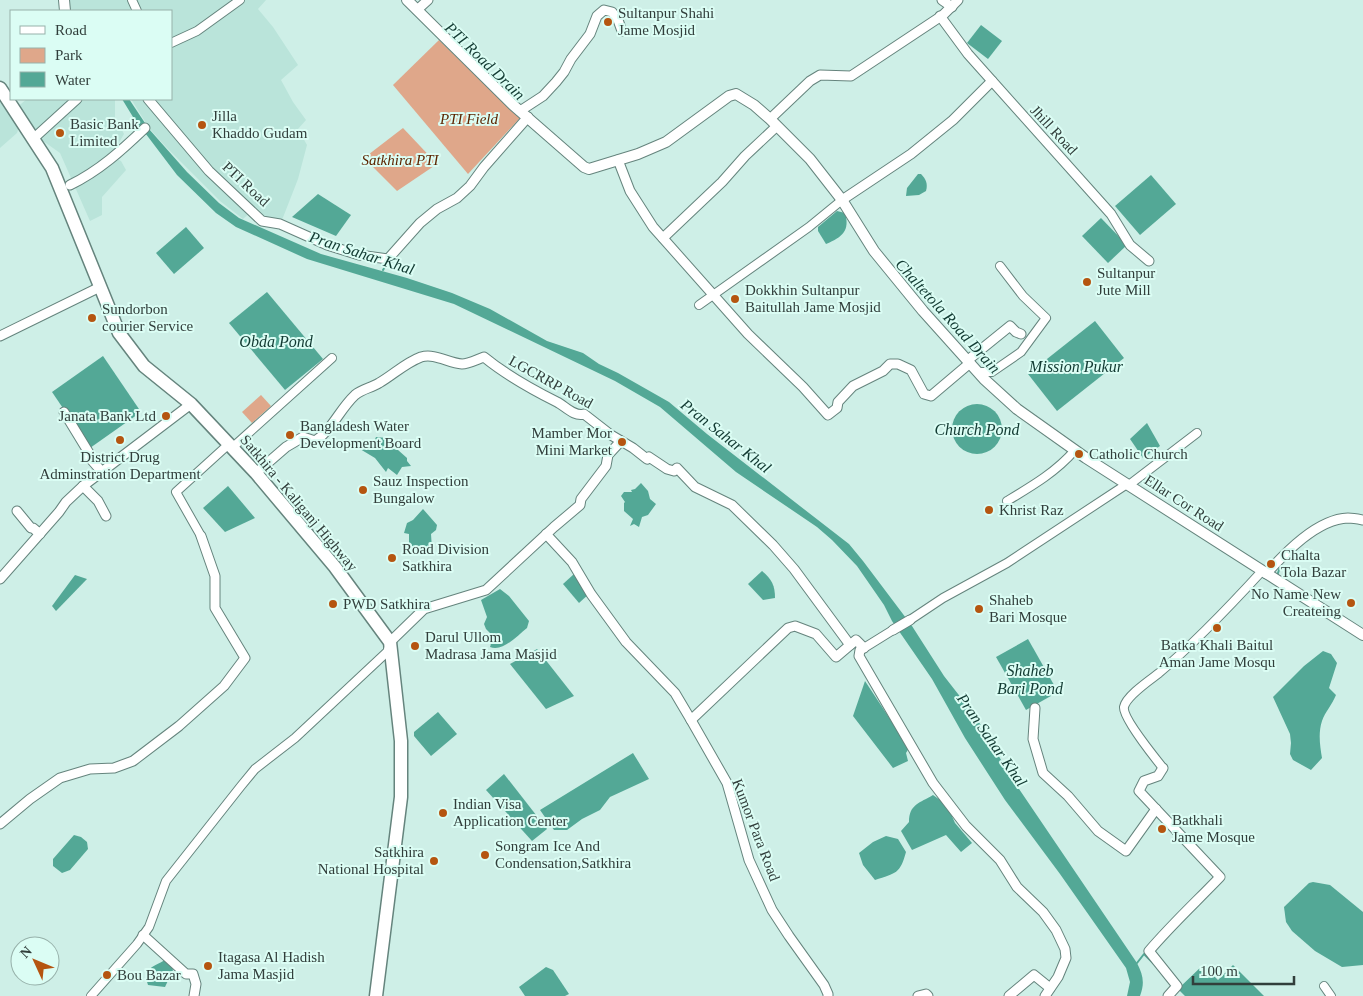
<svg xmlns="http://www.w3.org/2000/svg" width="1363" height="996" viewBox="0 0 1363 996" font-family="Georgia,serif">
<rect width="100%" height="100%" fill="#ceefe7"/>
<g fill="#bae4da">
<path d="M66,0H266L258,9L273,27L298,65L281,80L293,102L306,120L298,129L307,145L298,179L282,220L264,217L253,210L243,219L220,201L166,147L149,128L131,99H171V11H65Z"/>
<path d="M4,99L19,127L17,133L0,148V103Z"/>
<path d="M27,99H115V117L124,134L111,156L121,161L126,170L102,197V215L90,221L60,153L32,133L16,108Z"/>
</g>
<g fill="#dfa78a">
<path d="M439,40L520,118L468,174L393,85Z"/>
<path d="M403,128L437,164L397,191L364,158Z"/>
<path d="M261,395L271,406L252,423L242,412Z"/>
</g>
<g fill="#53a896">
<path d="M981,25L1002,41L988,59L967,43Z"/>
<path d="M122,99H129L149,129L187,172L219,203L239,218L321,254L407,278L452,293L490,309L547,341L583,353L599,364L618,373L669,402L707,434L849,544L863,561L912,626L944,676L976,717L1011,777L1137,963C1143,975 1145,983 1140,996H1127L1130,982L1126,968L1060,874L1005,800L965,738L932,679L892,621L884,605L857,566L832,540L817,527L736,472L660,407L615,381L454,304L307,259L236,227L216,213L177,175L133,117Z"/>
<path d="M918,174H921C926,179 928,184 926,191L919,195L906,196L907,188Z"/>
<path d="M1151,175L1176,204L1140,235L1115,206Z"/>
<path d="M318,194L351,215L336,236L292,217Z"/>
<path d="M837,211L845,213C850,230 843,237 826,244L818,231V227Z"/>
<path d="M1101,218L1127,245L1108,263L1082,236Z"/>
<path d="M186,227L204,248L174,274L156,253Z"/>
<path d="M267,292L323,359L285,390L229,323Z"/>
<path d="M1095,321L1124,358L1057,411L1028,374Z"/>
<path d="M103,356L141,412L90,448L52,392Z"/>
<circle cx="977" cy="429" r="25"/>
<path d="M1147,423L1160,446L1143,458L1130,439Z"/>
<path d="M376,437L387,438L388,448L398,450L407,458V461L411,466L402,467L397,475L388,468L386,472L375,458L360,449L368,443L373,444Z"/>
<path d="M641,483L648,491L650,499L656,504L648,515L642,517L639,527L634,524L630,526L633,519L624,511V503L625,502L621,496L624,492H632L631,490L635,489Z"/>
<path d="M228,486L255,518L225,532L203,508Z"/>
<path d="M423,509L437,525L436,530L431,534L432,549L425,553H417L409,547V534L404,533L407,523L413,520Z"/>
<path d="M762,571C772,579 775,586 775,598L763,600L748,584Z"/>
<path d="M574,574L590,593L579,603L563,584Z"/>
<path d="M75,575L87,579L56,611L52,606Z"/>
<path d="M500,589L509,596L529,621L527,628C517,636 503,652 490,647C492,643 489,639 491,634L486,629L484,624L487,617L481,600Z"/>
<path d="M1028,639L1058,692L1026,710L996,657Z"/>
<path d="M537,649L574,696L546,709L510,664Z"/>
<path d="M1323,651L1331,654L1337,663L1329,688L1336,695C1332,705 1325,712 1322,721C1318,733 1320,746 1322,758L1311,770L1293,760L1290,754L1291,743L1290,734L1273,697L1304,666Z"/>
<path d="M865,681L909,748L906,753L908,761L893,768L853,716Z"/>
<path d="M438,712L457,734L431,756L414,736V732Z"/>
<path d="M633,753L649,779L610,797L600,810L582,819L567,830H554L540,810Z"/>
<path d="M504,774L547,829L532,841L486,790Z"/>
<path d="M933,795L947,805L955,823L972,843L961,852L946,835L912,850L901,831L909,822C909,804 920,803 933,795Z"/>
<path d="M74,835L81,837L87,842L88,849L70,870L62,873L53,866V859Z"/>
<path d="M886,836L898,839L906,852C900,874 896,873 875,880L863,865L859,853L873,842Z"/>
<path d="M1313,882L1330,885L1363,912V965L1342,967L1315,951L1292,931L1286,922L1284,907L1309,883Z"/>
<path d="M165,960L170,962L173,970L165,987L148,985C143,968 153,967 165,960Z"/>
<path d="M1203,965L1218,980L1233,965L1264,996H1185L1178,989Z"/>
<path d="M546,967L553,970L569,994L565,996H525L519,987Z"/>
</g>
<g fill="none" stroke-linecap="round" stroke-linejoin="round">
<g stroke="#53a896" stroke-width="2">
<path d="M383,270L388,262"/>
<path d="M1277,576L1282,561"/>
<path d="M1137,963L1144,954L1154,964"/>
</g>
<g stroke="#65847d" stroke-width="10">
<g id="minor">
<path d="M132,0L137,11"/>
<path d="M171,43L197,31L240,0"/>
<path d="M699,305L809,227L842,200"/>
<path d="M978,372H992L1021,352L1046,318L1023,296L1000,266"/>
<path d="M233,447L332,358"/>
<path d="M1129,485L1197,433"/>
<path d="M1007,501C1032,486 1056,472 1075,450"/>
<path d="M201,536L176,492L230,443"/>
<path d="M910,620L943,598L1007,563L1127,484"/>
<path d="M864,648L893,630"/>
<path d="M1163,768C1155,758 1122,717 1124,707C1126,696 1150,680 1159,673C1196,642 1230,606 1262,571"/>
<path d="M1324,986L1331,996"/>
<path d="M91,996L137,944L149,927L166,881L241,786L255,769L295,738L387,652L389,647"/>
</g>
</g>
<g stroke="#65847d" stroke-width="11">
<g id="tertiary">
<path d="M942,0L952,7"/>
<path d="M417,10L428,0"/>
<path d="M940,16L968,54L1111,214L1130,245L1149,261"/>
<path d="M148,99L209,171L262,221L280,224L327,245L359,255L388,259L420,223L437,209L457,198L470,186L484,167L528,117"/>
<path d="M520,111L543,96L556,82L564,72L571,59L590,34L597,16L604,10L612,12L618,20L622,31"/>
<path d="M770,119L810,81L820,75L851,76L943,15L958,0"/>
<path d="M33,139L77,99"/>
<path d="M618,160L630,191L653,227L748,334L803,387L828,415L837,408L838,402L853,386L883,371L890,364H898L911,370L924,394L931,396L970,363"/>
<path d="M70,185C99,171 122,150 145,128"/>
<path d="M842,200L911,154L953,120L992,81"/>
<path d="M663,238L722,182L745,156L777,126"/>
<path d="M0,336L100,287"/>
<path d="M968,360L1010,326L1016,332L1021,334"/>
<path d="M64,412L89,453V457L102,472"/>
<path d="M256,473L286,447L303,437L315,441C333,429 339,410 355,395C362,389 371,388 379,383C393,375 405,363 421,357C435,353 448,363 462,364C468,364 478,359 484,357C506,375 531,389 557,402C565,406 574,417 584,414L611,435L633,448L647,459L649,457L667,469L674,471L677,468L695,487L732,505L773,545L794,569L850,645"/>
<path d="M83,486L98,501L106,516"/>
<path d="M17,511L31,528H33L40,534"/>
<path d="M546,534L572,562L591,594L626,642L675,693L691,720L727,783L749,860L772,910L789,936L824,985L828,994V996"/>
<path d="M1266,574C1285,553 1317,519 1348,518C1352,518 1358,519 1363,520"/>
<path d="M0,579L59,512L66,502L83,486L191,404"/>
<path d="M893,630L910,620"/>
<path d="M390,642L424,609L486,590L554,527L580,505L581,499L606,466L608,455L621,441"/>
<path d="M1035,708L1033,739L1043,773L1068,796L1098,831L1126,851L1156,809"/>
<path d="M691,720L788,628L795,626L816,634L836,657L856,640L864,648L860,650L859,656L933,783L966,826L1000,860L1017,887L1043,912L1056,930L1065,949L1066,958L1058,977L1045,996"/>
<path d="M1163,768L1158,776L1144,781L1139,791L1220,877C1196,902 1172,924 1149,951L1177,986L1168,996"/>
<path d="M0,824L30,799L60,778L90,769L114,768L133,761L179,726L224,686L245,658L215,608V576L201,536"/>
<path d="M143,935L186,974H193L196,984L194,996"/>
<path d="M918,996L926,994L928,996"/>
<path d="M1009,996L1034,975L1050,988"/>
</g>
</g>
<g stroke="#65847d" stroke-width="12">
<g id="secondary">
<path d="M64,0L65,11"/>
<path d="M407,0L513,105L584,167L589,169L638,154L666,142L729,96L736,94L754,105L770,119L810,159L842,200L874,251L923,311L984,379L1017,409L1086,458L1363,635"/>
</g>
</g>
<g stroke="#65847d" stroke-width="15">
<path id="trunk" d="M0,88L52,168L119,333L144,366L191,404L256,473L335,567L390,642L401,741V797L376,996"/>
</g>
<use href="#minor" stroke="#fff" stroke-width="8"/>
<use href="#tertiary" stroke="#fff" stroke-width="9"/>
<use href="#secondary" stroke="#fff" stroke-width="10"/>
<use href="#trunk" stroke="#fff" stroke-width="12"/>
</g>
<g fill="#b55510" stroke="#dbfdf4" stroke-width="2">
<circle cx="608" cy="22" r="5"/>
<circle cx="202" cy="125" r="5"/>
<circle cx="60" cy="133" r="5"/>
<circle cx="1087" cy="282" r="5"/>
<circle cx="735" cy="299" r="5"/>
<circle cx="92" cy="318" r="5"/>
<circle cx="166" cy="416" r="5"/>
<circle cx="290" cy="435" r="5"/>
<circle cx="120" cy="440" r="5"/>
<circle cx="622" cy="442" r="5"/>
<circle cx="1079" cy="454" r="5"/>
<circle cx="363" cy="490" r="5"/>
<circle cx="989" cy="510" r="5"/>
<circle cx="392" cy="558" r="5"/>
<circle cx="1271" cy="564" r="5"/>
<circle cx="1351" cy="603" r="5"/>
<circle cx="333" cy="604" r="5"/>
<circle cx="979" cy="609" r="5"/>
<circle cx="1217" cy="628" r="5"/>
<circle cx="415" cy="646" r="5"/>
<circle cx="443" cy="813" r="5"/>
<circle cx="1162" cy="829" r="5"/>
<circle cx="485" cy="855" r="5"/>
<circle cx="434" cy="861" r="5"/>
<circle cx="208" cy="966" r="5"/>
<circle cx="107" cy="975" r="5"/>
</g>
<g text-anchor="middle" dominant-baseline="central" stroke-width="4" stroke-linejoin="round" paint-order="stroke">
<g font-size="15" fill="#313e3b" stroke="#dbfdf4" text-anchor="start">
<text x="618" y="13">Sultanpur Shahi<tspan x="618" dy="17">Jame Mosjid</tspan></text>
<text x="212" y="116">Jilla<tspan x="212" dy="17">Khaddo Gudam</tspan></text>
<text x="70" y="124">Basic Bank<tspan x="70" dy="17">Limited</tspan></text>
<text x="1097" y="273">Sultanpur<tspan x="1097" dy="17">Jute Mill</tspan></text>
<text x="745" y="290">Dokkhin Sultanpur<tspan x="745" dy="17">Baitullah Jame Mosjid</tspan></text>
<text x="102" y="309">Sundorbon<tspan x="102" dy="17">courier Service</tspan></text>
<text x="156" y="416" text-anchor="end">Janata Bank Ltd</text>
<text x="300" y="426">Bangladesh Water<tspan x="300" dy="17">Development Board</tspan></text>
<text x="612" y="433" text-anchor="end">Mamber Mor<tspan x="612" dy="17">Mini Market</tspan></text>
<text x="1089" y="454">Catholic Church</text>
<text x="120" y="457" text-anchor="middle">District Drug<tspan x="120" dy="17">Adminstration Department</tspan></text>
<text x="373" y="481">Sauz Inspection<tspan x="373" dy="17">Bungalow</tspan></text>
<text x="999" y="510">Khrist Raz</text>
<text x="402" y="549">Road Division<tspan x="402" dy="17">Satkhira</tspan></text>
<text x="1281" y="555">Chalta<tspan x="1281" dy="17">Tola Bazar</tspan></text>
<text x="1341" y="594" text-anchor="end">No Name New<tspan x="1341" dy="17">Createing</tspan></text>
<text x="989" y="600">Shaheb<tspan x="989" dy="17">Bari Mosque</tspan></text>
<text x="343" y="604">PWD Satkhira</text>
<text x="425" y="637">Darul Ullom<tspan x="425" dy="17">Madrasa Jama Masjid</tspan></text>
<text x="1217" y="645" text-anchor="middle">Batka Khali Baitul<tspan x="1217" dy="17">Aman Jame Mosqu</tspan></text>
<text x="453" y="804">Indian Visa<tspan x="453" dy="17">Application Center</tspan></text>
<text x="1172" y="820">Batkhali<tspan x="1172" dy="17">Jame Mosque</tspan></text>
<text x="495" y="846">Songram Ice And<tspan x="495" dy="17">Condensation,Satkhira</tspan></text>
<text x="424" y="852" text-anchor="end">Satkhira<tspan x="424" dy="17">National Hospital</tspan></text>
<text x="218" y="957">Itagasa Al Hadish<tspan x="218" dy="17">Jama Masjid</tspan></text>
<text x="117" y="975">Bou Bazar</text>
</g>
<g font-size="15" font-style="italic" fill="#5c2500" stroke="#dbfdf4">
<text x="469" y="119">PTI Field</text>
<text x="400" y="160">Satkhira PTI</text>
</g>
<g font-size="15" fill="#313e3b" stroke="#dbfdf4">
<text transform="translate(1054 130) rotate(47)">Jhill Road</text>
<text transform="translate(246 184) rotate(43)">PTI Road</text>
<text transform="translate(551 382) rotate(29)">LGCRRP Road</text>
<text transform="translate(299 503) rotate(50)">Satkhira - Kaliganj Highway</text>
<text transform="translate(1184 503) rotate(33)">Ellar Cor Road</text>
<text transform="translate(756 830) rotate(69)">Kumor Para Road</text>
</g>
<g font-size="16" font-style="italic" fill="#123a32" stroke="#dbfdf4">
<text transform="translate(485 61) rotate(44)">PTI Road Drain</text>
<text transform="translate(362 253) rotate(18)">Pran Sahar Khal</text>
<text transform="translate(948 316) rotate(48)">Chaltetola Road Drain</text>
<text x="276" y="341">Obda Pond</text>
<text x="1076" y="366">Mission Pukur</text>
<text x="977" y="429">Church Pond</text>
<text transform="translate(726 436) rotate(38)">Pran Sahar Khal</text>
<text x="1030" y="670">Shaheb<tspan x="1030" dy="18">Bari Pond</tspan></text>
<text transform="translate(992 740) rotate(55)">Pran Sahar Khal</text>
</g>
</g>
<rect x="10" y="10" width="162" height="90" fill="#dbfdf4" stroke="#97b1aa"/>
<rect x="20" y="26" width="25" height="8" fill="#ffffff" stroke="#97b1aa"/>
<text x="55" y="35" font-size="15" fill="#313e3b">Road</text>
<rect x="20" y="48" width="25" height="15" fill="#dfa78a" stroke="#97b1aa"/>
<text x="55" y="60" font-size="15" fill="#313e3b">Park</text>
<rect x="20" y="72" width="25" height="15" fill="#53a896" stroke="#97b1aa"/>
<text x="55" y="85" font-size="15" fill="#313e3b">Water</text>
<g transform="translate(35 961) rotate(314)"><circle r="24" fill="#dbfdf4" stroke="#97b1aa"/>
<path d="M0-4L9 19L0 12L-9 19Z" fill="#b55510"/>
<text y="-8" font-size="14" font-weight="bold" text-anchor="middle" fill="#313e3b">N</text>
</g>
<path d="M1193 976v8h101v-8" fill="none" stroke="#313e3b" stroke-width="2.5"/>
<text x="1200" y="976" font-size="15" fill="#313e3b" stroke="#dbfdf4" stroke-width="4" paint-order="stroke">100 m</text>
</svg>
